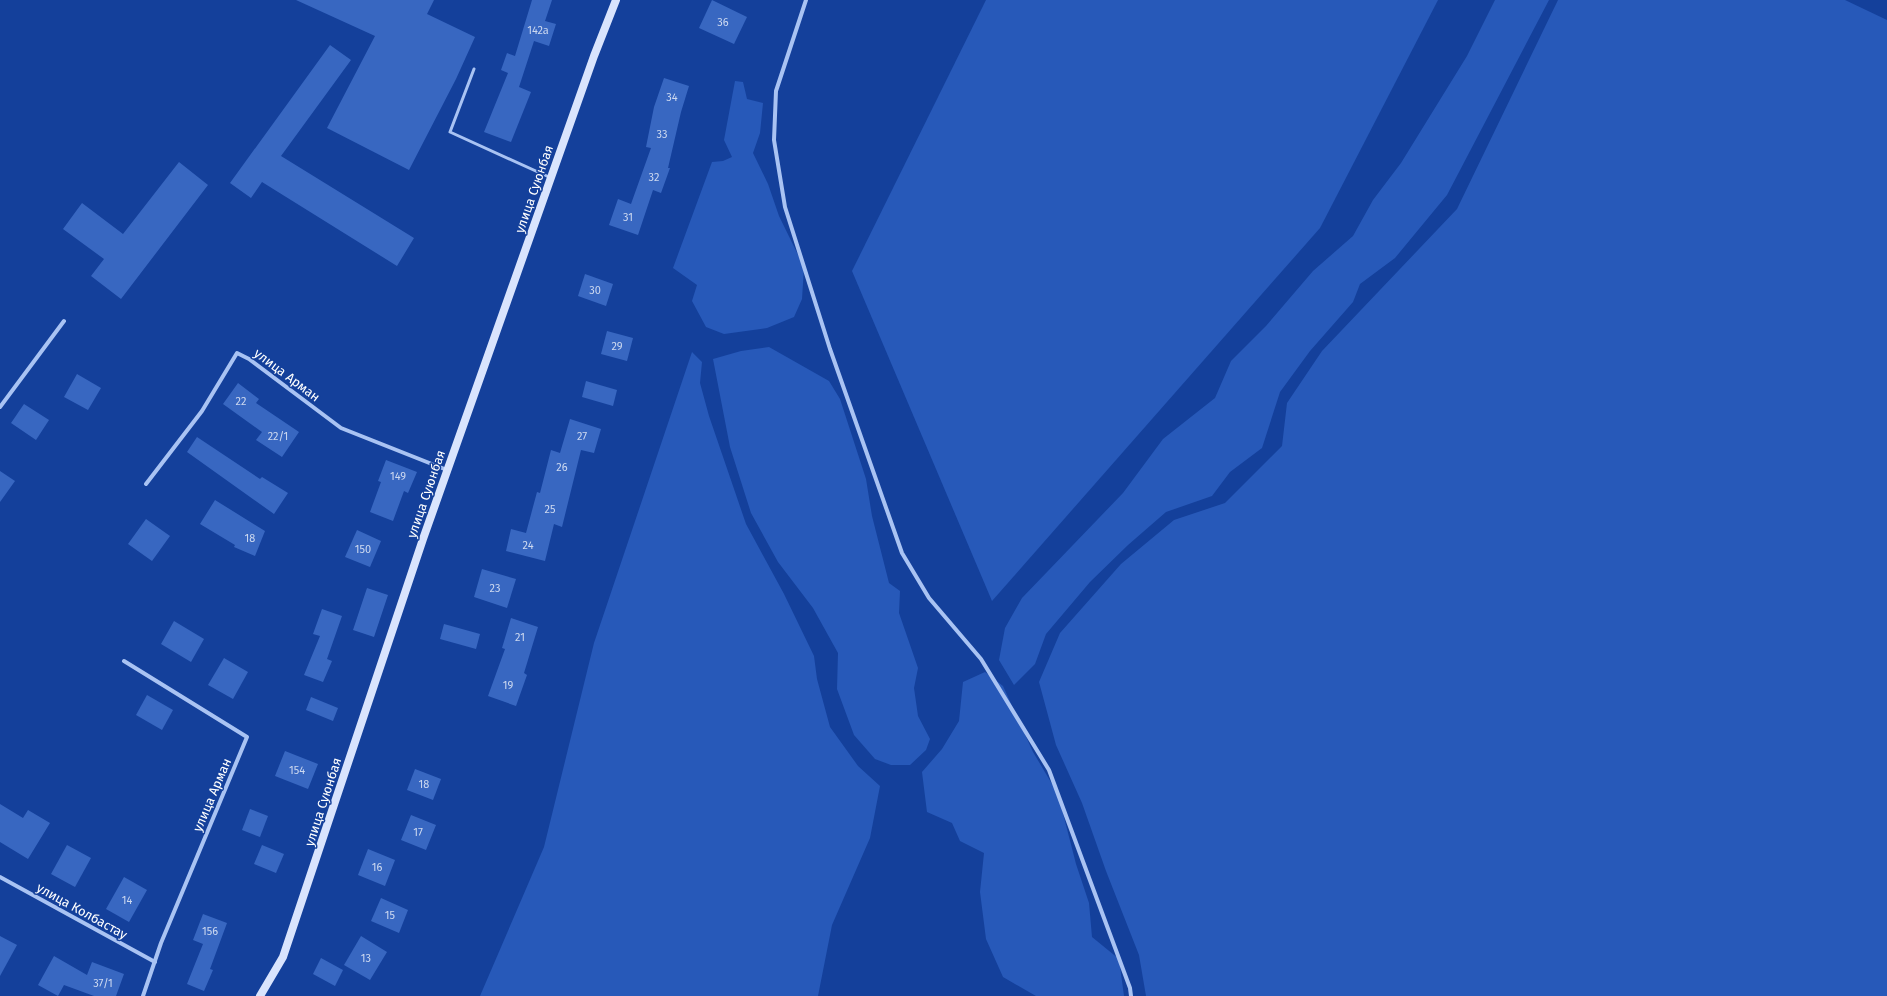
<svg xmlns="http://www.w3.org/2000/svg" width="1887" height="996" viewBox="0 0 1887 996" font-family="'Fira Sans',sans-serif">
<rect width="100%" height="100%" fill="#14409b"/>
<g fill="#2759b9">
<path d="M986,0H1438L1320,228L992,601L852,271Z"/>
<path d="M1495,0H1549L1447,195L1395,258L1360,284L1353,302L1310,351L1280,392L1262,448L1230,472L1212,496L1166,512L1128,545L1090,582L1046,634L1035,664L1014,685L999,660L1005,628L1022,598L1123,493L1163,439L1215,398L1231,361L1266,326L1313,271L1353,236L1373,200L1401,163L1467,56Z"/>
<path d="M1558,0H1845L1887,20V996H1146L1139,955L1106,871L1082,803L1056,745L1039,682L1060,633L1121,564L1174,520L1225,503L1282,446L1287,403L1322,351L1457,209Z"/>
<path d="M735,81L743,82L747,99L763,103L760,133L753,153L768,184L779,216L804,267L802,299L794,317L767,328L724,334L706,327L692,301L697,285L673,268L712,162L723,161L732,157L724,140Z"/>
<path d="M769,347L829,381L840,399L866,479L872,516L889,583L900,591L899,613L918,668L914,688L918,716L930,739L926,750L910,765H891L875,759L854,735L837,689L838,653L813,608L778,562L751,513L730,447L713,359L741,351Z"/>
<path d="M692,352L702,362L700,383L709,416L746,524L784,594L814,656L817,679L830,727L858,766L880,786L870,838L832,925L818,996H480L544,847L594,643Z"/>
<path d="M985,672L1003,686L1033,752L1058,794L1076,864L1089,903L1092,937L1119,959L1124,996H1036L1003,977L986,939L980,892L984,853L960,841L952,823L927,812L922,772L942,749L959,721L963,682Z"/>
</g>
<g fill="#3867c1">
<path d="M296,0H434L427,14L475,37L456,79L409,170L327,128L375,36Z"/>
<path d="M532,0H552L545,21L556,24L549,46L534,41L519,87L531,92L511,142L484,132L508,73L501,70L507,53L515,56Z"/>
<path d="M712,0L747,17L734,44L699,28Z"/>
<path d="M330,45L351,60L281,156L414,238L397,266L262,182L251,198L230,183Z"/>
<path d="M664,78L689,86L681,112L668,168H670L661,193L653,190L638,235L609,225L618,199L631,204L651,148L646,147L654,107Z"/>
<path d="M179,162L208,185L121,299L91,276L104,259L63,229L82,203L123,234Z"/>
<path d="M585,274L613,284L606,306L578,296Z"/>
<path d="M607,331L633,338L627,361L601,354Z"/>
<path d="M77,374L101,388L88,410L64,397Z"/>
<path d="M586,381L617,390L613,406L582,397Z"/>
<path d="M238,383L259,399L256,403L299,432L282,457L256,440L262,432L223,404Z"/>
<path d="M24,404L49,420L36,440L11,423Z"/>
<path d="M570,419L601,429L594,453L581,450L562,527L554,524L545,561L506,551L511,529L526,533L537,492L540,493L551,450L560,453Z"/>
<path d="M197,437L260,479L262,477L288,493L274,514L187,452Z"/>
<path d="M386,460L417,472L408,493L404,491L393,521L370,512L381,482L378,481Z"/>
<path d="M0,471L15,481L0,502Z"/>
<path d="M215,500L265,531L255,556L234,547L235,545L200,524Z"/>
<path d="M146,519L170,536L152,561L128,544Z"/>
<path d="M357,530L381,541L370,567L345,557Z"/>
<path d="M482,569L516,579L507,608L474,597Z"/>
<path d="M367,588L388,595L374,637L353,630Z"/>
<path d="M322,609L342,616L327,659L332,661L323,682L304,675L320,636L313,634Z"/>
<path d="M511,618L538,627L524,673L527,675L516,706L488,696L505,649L502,648Z"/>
<path d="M174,621L204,639L191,662L161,644Z"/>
<path d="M444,624L480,634L476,649L440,639Z"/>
<path d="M224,658L248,672L233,699L208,685Z"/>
<path d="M147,695L173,710L162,730L136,715Z"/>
<path d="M311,697L338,708L333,721L306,710Z"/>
<path d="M285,751L318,764L308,789L275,776Z"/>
<path d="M415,769L441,779L433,800L407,790Z"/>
<path d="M0,804L23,818L28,810L50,823L28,859L0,842Z"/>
<path d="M250,809L268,816L260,837L242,830Z"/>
<path d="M411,815L436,825L426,850L401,840Z"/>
<path d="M67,845L91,858L75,887L51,874Z"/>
<path d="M262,845L284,854L276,873L254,864Z"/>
<path d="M368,849L395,860L385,886L358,875Z"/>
<path d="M124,877L147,890L129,922L106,909Z"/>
<path d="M381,898L408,910L399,933L371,921Z"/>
<path d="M203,914L227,923L210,969L213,970L204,991L187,984L203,944L193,940Z"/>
<path d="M0,936L17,945L0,976Z"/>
<path d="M361,936L387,952L370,980L344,965Z"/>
<path d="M54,956L87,975L92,962L124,974L116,996H94L64,985L58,996L38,985Z"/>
<path d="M321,958L343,970L335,986L313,974Z"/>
</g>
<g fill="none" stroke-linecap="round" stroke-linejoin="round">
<path stroke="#a9c3f3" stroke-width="3" d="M474,69L450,132L549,177"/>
<g stroke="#a9c3f3" stroke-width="4">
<path d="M806,0L776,91L774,140L785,207L830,349L902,553L929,598L981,659L1049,770L1130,988L1131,996"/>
<path d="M0,407L64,321"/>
<path d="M146,484L202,411L237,353L249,359L341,428L447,470"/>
<path d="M124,661L247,737L161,943L143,996"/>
<path d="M0,877L155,962"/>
</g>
<path stroke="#d9e4fd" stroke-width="8" d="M260,996L283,957L423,539L594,56L616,0"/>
</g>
<g text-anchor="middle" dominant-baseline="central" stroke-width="3" stroke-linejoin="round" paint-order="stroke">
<g font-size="11" fill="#cdd9f0">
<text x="723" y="22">36</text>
<text x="538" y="30">142а</text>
<text x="672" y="97">34</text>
<text x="662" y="134">33</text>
<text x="654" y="177">32</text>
<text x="628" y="217">31</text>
<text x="595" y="290">30</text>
<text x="617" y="346">29</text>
<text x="241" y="401">22</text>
<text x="278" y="436">22/1</text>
<text x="582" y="436">27</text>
<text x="562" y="467">26</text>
<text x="398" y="476">149</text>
<text x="550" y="509">25</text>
<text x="250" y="538">18</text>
<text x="528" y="545">24</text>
<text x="363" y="549">150</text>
<text x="495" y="588">23</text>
<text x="520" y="637">21</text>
<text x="508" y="685">19</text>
<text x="297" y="770">154</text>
<text x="424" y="784">18</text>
<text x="418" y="832">17</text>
<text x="377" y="867">16</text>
<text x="127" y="900">14</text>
<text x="390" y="915">15</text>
<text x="210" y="931">156</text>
<text x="366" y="958">13</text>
<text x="103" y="983">37/1</text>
</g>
<g font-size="13" fill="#fff" stroke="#14409b">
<text transform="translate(534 189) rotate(-71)">улица Суюнбая</text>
<text transform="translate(287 375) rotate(37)">улица Арман</text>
<text transform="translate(426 494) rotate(-71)">улица Суюнбая</text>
<text transform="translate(212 795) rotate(-67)">улица Арман</text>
<text transform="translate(323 802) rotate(-72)">улица Суюнбая</text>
<text transform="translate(82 911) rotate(29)">улица Колбастау</text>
</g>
</g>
</svg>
